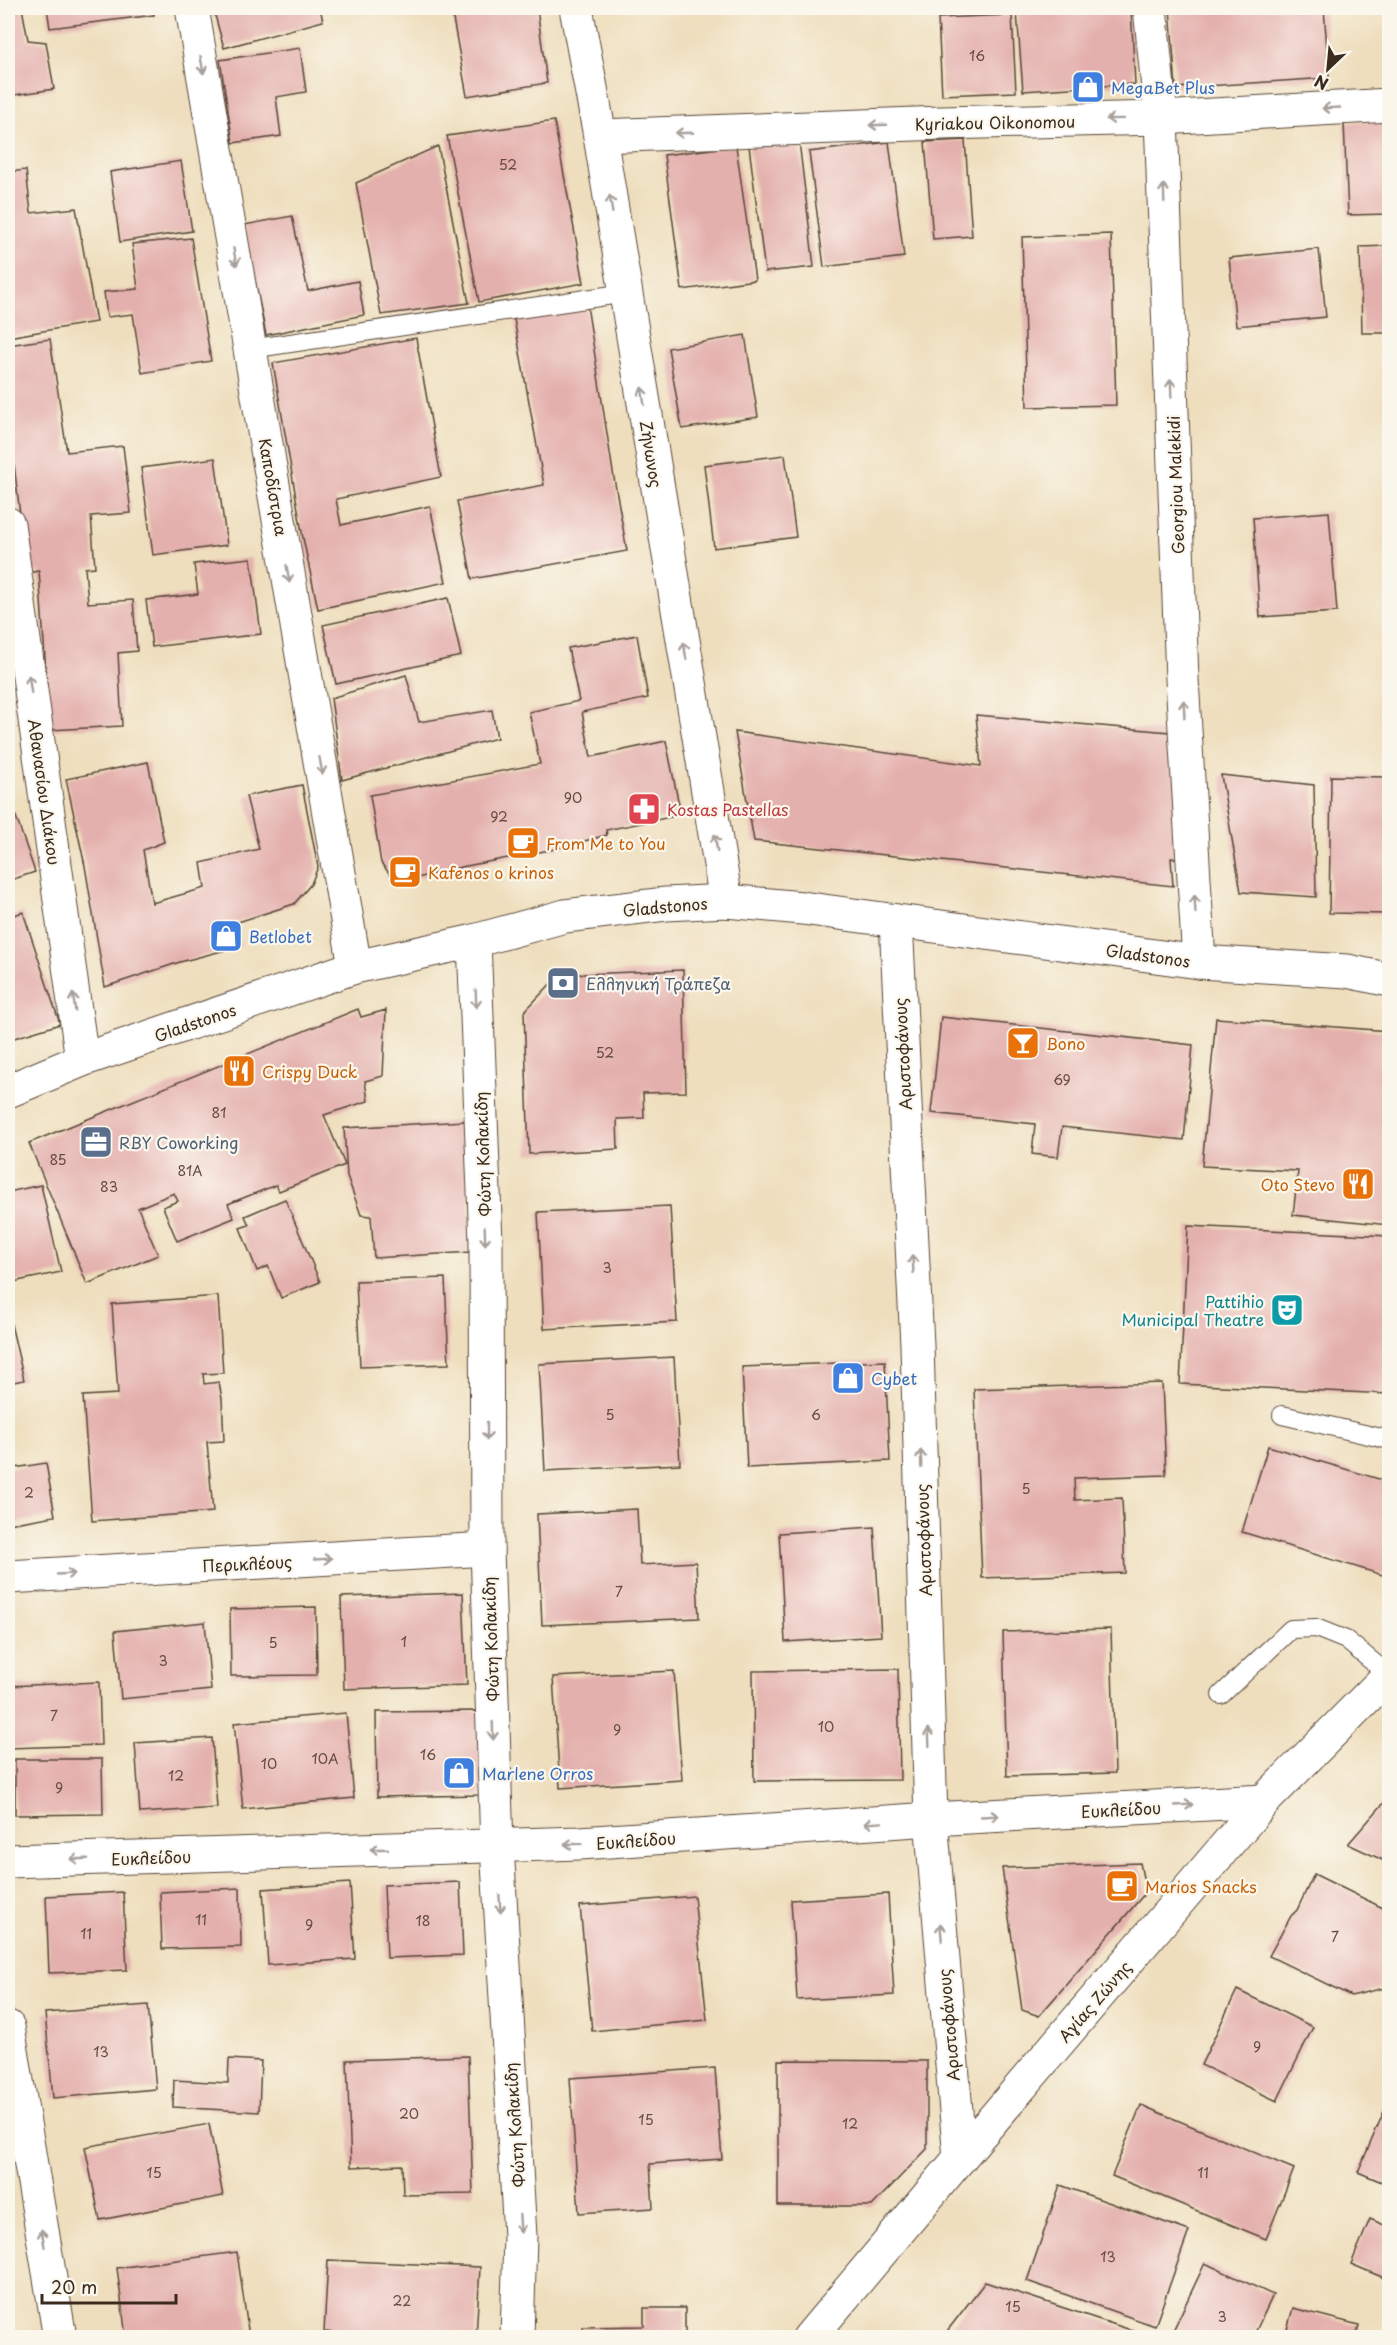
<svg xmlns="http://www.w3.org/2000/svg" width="1397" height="2345" viewBox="0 0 1397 2345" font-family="'Playpen Sans',sans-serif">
<rect width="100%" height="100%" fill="#fbf7ec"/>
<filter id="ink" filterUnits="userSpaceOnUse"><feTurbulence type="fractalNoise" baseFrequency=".0167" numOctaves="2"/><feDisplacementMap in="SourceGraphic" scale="12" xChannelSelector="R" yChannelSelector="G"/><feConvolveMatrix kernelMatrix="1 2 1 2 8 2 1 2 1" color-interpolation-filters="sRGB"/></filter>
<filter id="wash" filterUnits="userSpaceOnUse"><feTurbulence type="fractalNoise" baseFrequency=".008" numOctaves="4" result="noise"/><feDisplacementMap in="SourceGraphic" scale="24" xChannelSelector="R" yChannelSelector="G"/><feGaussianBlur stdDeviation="1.35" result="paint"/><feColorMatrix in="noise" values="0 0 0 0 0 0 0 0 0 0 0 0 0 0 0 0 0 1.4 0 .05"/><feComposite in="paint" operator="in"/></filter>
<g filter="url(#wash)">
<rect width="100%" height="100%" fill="#eedebd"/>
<g id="blocks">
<g fill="#e4b0ad">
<path d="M8,8H22L28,40L46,42L54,89L8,96Z"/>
<path d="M47,8H152L154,15L50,28Z"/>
<path d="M213,8H320L323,21L224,48Z"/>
<path d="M451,8H537L547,83L467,96Z"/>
<path d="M1091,8H1131L1135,84L1023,91L1017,12Z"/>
<path d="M1170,8H1324L1329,78L1176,88Z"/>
<path d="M1012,15L1016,92L942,95L938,18Z"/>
<path d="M300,48L306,92L276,97L281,136L233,143L220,60Z"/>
<path d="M554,121L584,283L479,302L447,136Z"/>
<path d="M1389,121V214L1348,215L1344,123Z"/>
<path d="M965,140L972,236L933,239L925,142Z"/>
<path d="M799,141L814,267L765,272L749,146Z"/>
<path d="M889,142L904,257L824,267L809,152Z"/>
<path d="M438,146L469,303L381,315L356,183Z"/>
<path d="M736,146L755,280L682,290L664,155Z"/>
<path d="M181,161L192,231L120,242L110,172Z"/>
<path d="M26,170L31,213L76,208L96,322L8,337V172Z"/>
<path d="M292,216L308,291L358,281L364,315L266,335L244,225Z"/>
<path d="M1111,234L1116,405L1027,407L1022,237Z"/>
<path d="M191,238L211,361L142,373L133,314L107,317L104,292L138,289L132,244Z"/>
<path d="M1389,246V333H1362L1360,247Z"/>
<path d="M1319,249L1326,317L1236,326L1229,258Z"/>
<path d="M587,305L613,472L627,551L472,579L457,501L544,485L514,319Z"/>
<path d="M745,335L758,417L682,429L668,348Z"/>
<path d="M416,338L441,477L336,499L341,525L430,506L446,582L318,609L302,533L273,363Z"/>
<path d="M50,339L67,452L123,446L131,513L91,516L95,567L85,568L88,603L133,600L137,651L118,653L122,726L50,730L39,571L27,573L8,414V345Z"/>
<path d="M785,455L796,537L714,548L704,465Z"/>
<path d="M215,458L227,545L153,555L141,468Z"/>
<path d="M1329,512L1337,612L1260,617L1253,518Z"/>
<path d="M251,558L261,634L152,647L146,600L198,594L194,564Z"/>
<path d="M448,598L461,656L336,684L323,625Z"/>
<path d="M637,635L648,698L582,712L591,757L666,741L681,815L606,830L607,835L555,849L461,867L397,883L381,863L370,795L540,764L529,712L579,701L568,648Z"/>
<path d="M406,675L419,722L492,710L497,738L342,780L331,698Z"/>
<path d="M976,715L1181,733L1192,858H1171L1173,886L754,841L735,732L981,766Z"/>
<path d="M148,762L164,842L143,850L152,903L205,888L201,863L259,849L246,796L302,785L318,867L311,884L294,904L235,923L241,946L180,962L105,987L85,866L66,779Z"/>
<path d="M1221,775L1314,785L1316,897L1241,892Z"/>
<path d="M1331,776L1389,777V914L1329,913Z"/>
<path d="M14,811L35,872L8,881V813Z"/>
<path d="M23,912L60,1024L8,1040V917Z"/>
<path d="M683,970L686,1092L643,1093L644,1118L617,1119L618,1149L529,1154L524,1012L559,975Z"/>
<path d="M358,1009L361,1017L386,1010L383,1076L365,1081L368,1101L324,1115L345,1165L279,1191L276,1185L228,1204L234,1218L177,1241L163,1207L178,1201L174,1193L138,1208L158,1255L87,1284L29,1143Z"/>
<path d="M941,1017L1193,1045L1184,1140L1062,1127L1058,1157L1032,1154L1035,1124L931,1113Z"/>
<path d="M1216,1018L1389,1031V1225L1293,1215L1298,1171L1202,1166Z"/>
<path d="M465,1121L472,1252L374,1258L371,1216L361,1215L347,1176L344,1128Z"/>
<path d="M41,1185L61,1272L8,1283V1192Z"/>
<path d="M285,1199L320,1282L281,1298L268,1266L257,1271L240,1228L249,1225L245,1216Z"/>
<path d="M670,1206L677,1322L544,1329L538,1212Z"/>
<path d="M1188,1226L1389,1236V1394L1180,1384Z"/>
<path d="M445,1278L449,1364L360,1367L356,1281Z"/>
<path d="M218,1296L223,1373L203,1374L204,1384L219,1382L222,1399L224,1441L207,1442L213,1512L92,1521L83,1396L118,1394L112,1304Z"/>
<path d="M8,1311L24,1380L8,1383Z"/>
<path d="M674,1357L680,1464L545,1471L539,1364Z"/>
<path d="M885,1361L890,1461L747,1468L742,1367Z"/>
<path d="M1162,1383L1166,1475L1074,1478L1075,1500L1122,1498L1125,1573L982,1578L974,1389Z"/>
<path d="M1268,1446L1389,1482V1577L1242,1532Z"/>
<path d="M46,1463L55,1516L8,1524V1469Z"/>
<path d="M637,1509L640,1565L696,1562L699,1618L542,1625L537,1514Z"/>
<path d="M874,1527L881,1636L785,1642L779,1533Z"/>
<path d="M463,1593L467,1685L344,1689L341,1597Z"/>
<path d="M316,1607L317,1675L231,1676L230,1609Z"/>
<path d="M205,1622L211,1690L121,1699L115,1631Z"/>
<path d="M1111,1629L1115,1773L1007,1776L1003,1632Z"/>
<path d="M898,1669L900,1780L754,1781L753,1671Z"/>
<path d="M674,1671L682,1780L560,1788L553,1677Z"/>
<path d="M99,1682L101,1745L8,1748V1686Z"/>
<path d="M480,1711L481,1795L377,1797L376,1712Z"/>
<path d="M346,1713L354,1798L243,1809L234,1723Z"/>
<path d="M212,1738L217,1808L140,1813L135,1743Z"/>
<path d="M15,1759H102L103,1814L15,1815Z"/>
<path d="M1389,1797V1863L1348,1844Z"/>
<path d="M1140,1863L1146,1892L1039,2016L1022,2010L1002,1868Z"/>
<path d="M1314,1874L1389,1911V1987L1351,1996L1269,1956L1291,1916L1297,1910Z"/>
<path d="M460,1882L463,1955L387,1958L384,1885Z"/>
<path d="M350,1883L355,1959L268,1965L263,1889Z"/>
<path d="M240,1888L241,1947L162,1949L160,1892Z"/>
<path d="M123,1892L127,1970L49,1973L46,1896Z"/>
<path d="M888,1894L894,1995L797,2000L791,1900Z"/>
<path d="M694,1896L707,2020L592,2031L580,1906Z"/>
<path d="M1237,1990L1313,2027L1277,2101L1201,2065Z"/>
<path d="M148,2005L156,2089L53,2098L45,2013Z"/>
<path d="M468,2056L473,2194L403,2195L402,2165L351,2167L347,2060Z"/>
<path d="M229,2059L261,2061L259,2112L173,2107L174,2080L228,2083Z"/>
<path d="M778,2060L927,2061V2149L872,2206H778Z"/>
<path d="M715,2068L722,2159L650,2164L653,2208L579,2213L570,2078Z"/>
<path d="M1141,2105L1294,2169L1266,2239L1112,2176Z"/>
<path d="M1385,2109L1389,2111V2185L1358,2172Z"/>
<path d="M209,2124L223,2196L100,2220L85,2147Z"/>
<path d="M1060,2185L1189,2231L1155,2326L1027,2281Z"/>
<path d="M1370,2219L1389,2227V2280L1351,2264Z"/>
<path d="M237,2252L249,2337H126L117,2268Z"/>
<path d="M328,2260L480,2267L476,2337H365V2335L324,2332Z"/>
<path d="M1205,2263L1273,2295L1253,2337H1170Z"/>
<path d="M985,2282L1134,2331L1131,2337H954L944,2335Z"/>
<path d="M644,2308H685V2337H583V2327L644,2326Z"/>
<path d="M1293,2308L1359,2325L1356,2337H1285Z"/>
</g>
</g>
</g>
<g filter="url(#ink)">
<use href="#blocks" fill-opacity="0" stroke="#564536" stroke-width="1.5"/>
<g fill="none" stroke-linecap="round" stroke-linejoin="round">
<g stroke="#564536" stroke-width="20">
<g id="lane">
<path d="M250,349L626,293"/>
<path d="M1282,1415L1390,1440"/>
<path d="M1221,1695L1291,1629L1316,1628L1346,1640L1389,1675"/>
</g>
</g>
<g stroke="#564536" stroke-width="35">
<g id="street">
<path d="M192,8L355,967"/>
<path d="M576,8L600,136L726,901"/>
<path d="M1150,8L1161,118L1182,679L1199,962"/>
<path d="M600,136L942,123L1161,118L1390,105"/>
<path d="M8,524L82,1060"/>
<path d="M896,921L917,1345L931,1819L960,2158"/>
<path d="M474,941L486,1242L487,1549L497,1846L520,2236L517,2338"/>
<path d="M8,1577L487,1549"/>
<path d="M8,1861L580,1843L931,1819L1264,1801"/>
<path d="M8,2027L60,2338"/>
</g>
</g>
<g stroke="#564536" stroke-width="35">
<g id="secondary">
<path d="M8,1091L82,1060L355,967L474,941L565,916L666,904L726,901L802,908L1199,962L1347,971L1390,980"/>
<path d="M809,2338L960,2158L1264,1801L1390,1674"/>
</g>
</g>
<use href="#lane" stroke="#fff" stroke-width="18"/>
<use href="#street" stroke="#fff" stroke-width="33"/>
<use href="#secondary" stroke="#fff" stroke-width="33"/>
</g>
<defs><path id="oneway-shaft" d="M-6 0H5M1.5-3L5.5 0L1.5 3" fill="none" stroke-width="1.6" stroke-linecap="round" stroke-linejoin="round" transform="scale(1.5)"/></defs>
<g stroke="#a79f9a">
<use href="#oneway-shaft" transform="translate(202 65) rotate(80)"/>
<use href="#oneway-shaft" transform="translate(1331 108) rotate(177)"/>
<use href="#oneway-shaft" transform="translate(1115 119) rotate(179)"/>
<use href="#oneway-shaft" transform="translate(878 125) rotate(178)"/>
<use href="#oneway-shaft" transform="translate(684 133) rotate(178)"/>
<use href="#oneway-shaft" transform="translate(1164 193) rotate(-92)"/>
<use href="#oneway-shaft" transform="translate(611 204) rotate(-99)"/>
<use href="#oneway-shaft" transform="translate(235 257) rotate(80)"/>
<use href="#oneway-shaft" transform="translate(1171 388) rotate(-92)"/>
<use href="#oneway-shaft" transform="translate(643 396) rotate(-99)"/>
<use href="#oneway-shaft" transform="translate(288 574) rotate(80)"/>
<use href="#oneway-shaft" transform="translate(685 651) rotate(-99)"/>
<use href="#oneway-shaft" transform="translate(30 684) rotate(-98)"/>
<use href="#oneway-shaft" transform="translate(1184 709) rotate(-93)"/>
<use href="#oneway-shaft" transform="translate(321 766) rotate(80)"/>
<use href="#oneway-shaft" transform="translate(716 843) rotate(-99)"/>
<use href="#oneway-shaft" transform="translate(1195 904) rotate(-93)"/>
<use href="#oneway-shaft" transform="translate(476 999) rotate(88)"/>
<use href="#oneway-shaft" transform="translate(74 1002) rotate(-98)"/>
<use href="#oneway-shaft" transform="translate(485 1236) rotate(88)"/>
<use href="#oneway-shaft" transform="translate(913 1264) rotate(-93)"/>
<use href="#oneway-shaft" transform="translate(487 1431) rotate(90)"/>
<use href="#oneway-shaft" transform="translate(921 1459) rotate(-92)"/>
<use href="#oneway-shaft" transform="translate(323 1559) rotate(-3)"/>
<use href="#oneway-shaft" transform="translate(66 1574) rotate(-3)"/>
<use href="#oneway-shaft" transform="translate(493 1731) rotate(88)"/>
<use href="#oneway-shaft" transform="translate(929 1737) rotate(-92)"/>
<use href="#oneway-shaft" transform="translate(1184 1805) rotate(-3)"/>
<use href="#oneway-shaft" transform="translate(990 1816) rotate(-3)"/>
<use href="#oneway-shaft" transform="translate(873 1823) rotate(176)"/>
<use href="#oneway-shaft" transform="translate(573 1844) rotate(178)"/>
<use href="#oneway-shaft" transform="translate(379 1849) rotate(178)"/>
<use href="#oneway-shaft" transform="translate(79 1859) rotate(178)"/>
<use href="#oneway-shaft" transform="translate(500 1904) rotate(86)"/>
<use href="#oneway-shaft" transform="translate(941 1932) rotate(-95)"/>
<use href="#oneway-shaft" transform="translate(520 2224) rotate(86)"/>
<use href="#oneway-shaft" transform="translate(43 2238) rotate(-100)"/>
</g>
</g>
<defs>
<g id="shop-square" transform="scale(1.725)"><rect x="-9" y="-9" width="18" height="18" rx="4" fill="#3f7fe0" stroke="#fbf7ec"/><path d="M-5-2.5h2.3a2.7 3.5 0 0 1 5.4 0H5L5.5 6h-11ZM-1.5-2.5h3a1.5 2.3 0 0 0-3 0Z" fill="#fff"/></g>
<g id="pharmacy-square" transform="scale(1.725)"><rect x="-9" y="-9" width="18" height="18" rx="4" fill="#e0444e" stroke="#fbf7ec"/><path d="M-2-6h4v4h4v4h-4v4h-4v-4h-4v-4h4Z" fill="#fff"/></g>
<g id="cafe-square" transform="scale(1.725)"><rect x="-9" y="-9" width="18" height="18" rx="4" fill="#e8710a" stroke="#fbf7ec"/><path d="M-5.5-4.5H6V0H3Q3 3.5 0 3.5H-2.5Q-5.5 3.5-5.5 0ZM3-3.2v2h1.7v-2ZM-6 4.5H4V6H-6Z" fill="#fff"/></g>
<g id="bank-square" transform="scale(1.725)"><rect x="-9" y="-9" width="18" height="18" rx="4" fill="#5c6f8a" stroke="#fbf7ec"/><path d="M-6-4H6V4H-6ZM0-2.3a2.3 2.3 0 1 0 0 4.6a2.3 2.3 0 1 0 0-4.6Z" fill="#fff"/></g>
<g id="bar-square" transform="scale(1.725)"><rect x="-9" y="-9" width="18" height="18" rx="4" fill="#e8710a" stroke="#fbf7ec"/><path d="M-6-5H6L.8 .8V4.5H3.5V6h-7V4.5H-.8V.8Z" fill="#fff"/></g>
<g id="restaurant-square" transform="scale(1.725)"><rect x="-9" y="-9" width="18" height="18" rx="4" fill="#e8710a" stroke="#fbf7ec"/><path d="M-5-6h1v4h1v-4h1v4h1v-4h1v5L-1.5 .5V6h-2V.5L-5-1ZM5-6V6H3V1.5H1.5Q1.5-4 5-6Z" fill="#fff"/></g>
<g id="office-square" transform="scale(1.725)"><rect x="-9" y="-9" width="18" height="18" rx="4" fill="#5c6f8a" stroke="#fbf7ec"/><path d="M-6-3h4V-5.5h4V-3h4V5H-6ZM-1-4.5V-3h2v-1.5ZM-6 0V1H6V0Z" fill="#fff"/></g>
<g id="theatre-square" transform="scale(1.725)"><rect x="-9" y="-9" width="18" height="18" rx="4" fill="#0f9aa8" stroke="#fbf7ec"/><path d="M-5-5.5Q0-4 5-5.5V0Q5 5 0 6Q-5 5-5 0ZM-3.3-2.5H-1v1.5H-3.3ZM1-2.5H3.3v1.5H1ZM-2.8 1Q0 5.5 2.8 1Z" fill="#fff"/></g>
</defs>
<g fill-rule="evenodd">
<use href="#shop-square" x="1088" y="87"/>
<use href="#pharmacy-square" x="644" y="809"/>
<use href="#cafe-square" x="523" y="843"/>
<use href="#cafe-square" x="405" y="872"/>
<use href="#shop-square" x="226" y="936"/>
<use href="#bank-square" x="563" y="983"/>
<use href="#bar-square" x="1023" y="1043"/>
<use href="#restaurant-square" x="239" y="1071"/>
<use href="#office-square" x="96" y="1142"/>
<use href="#restaurant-square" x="1358" y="1184"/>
<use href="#theatre-square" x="1287" y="1310"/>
<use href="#shop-square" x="848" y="1378"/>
<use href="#shop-square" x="459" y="1773"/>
<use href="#cafe-square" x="1122" y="1886"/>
</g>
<g text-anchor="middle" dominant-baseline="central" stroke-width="4.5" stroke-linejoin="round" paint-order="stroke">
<g font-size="14" fill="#654c42">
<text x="977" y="55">16</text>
<text x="508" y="164">52</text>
<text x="573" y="797">90</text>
<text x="499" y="816">92</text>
<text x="605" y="1052">52</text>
<text x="1062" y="1079">69</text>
<text x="219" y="1112">81</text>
<text x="58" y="1159">85</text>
<text x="190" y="1170">81A</text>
<text x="109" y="1186">83</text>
<text x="607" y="1267">3</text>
<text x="610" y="1414">5</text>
<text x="816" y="1414">6</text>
<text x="1026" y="1488">5</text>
<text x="29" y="1492">2</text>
<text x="619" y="1591">7</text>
<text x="404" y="1641">1</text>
<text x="273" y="1642">5</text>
<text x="163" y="1660">3</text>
<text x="54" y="1715">7</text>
<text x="826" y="1726">10</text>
<text x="617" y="1729">9</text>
<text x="428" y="1754">16</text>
<text x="325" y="1758">10A</text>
<text x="269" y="1763">10</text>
<text x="176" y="1775">12</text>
<text x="59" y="1787">9</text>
<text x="201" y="1919">11</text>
<text x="423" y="1920">18</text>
<text x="309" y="1924">9</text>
<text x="86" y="1933">11</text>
<text x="1335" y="1936">7</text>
<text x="1257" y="2046">9</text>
<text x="101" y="2051">13</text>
<text x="409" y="2113">20</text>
<text x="646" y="2119">15</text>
<text x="850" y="2123">12</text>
<text x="154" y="2172">15</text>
<text x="1203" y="2172">11</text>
<text x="1108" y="2256">13</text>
<text x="402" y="2300">22</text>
<text x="1013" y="2306">15</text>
<text x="1222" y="2316">3</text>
</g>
<g font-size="16" fill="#366cbe" stroke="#fbf7ec" text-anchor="start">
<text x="1111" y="87">MegaBet Plus</text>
<text x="249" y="936">Betlobet</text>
<text x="871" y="1378">Cybet</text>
<text x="482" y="1773">Marlene Orros</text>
</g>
<g font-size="16" fill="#3b2a1e" stroke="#fbf7ec">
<text transform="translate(995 122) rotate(-1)">Kyriakou Oikonomou</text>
<text transform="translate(652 454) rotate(81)">Ζήνωνος</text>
<text transform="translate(1175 485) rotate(-92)">Georgiou Malekidi</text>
<text transform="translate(274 487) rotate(80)">Καποδίστρια</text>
<text transform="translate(45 792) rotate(82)">Αθανασίου Διάκου</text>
<text transform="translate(665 906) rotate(-5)">Gladstonos</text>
<text transform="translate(1148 955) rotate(8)">Gladstonos</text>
<text transform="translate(195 1022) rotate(-19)">Gladstonos</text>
<text transform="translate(902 1054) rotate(-93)">Αριστοφάνους</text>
<text transform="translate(482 1154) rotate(-92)">Φώτη Κολακίδη</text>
<text transform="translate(923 1540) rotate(-92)">Αριστοφάνους</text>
<text transform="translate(247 1563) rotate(-3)">Περικλέους</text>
<text transform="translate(490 1639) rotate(-92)">Φώτη Κολακίδη</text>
<text transform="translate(1121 1809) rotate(-3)">Ευκλείδου</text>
<text transform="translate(636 1840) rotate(-4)">Ευκλείδου</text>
<text transform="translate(151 1857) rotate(-2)">Ευκλείδου</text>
<text transform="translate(1094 2001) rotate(-49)">Αγίας Ζώνης</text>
<text transform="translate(948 2025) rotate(-95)">Αριστοφάνους</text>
<text transform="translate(514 2125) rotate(-94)">Φώτη Κολακίδη</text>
</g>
<g font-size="16" fill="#be3a42" stroke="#fbf7ec" text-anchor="start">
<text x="667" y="809">Kostas Pastellas</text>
</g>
<g font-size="16" fill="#c56008" stroke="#fbf7ec" text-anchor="start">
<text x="546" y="843">From Me to You</text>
<text x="428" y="872">Kafenos o krinos</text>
<text x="1046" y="1043">Bono</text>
<text x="262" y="1071">Crispy Duck</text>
<text x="1335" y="1184" text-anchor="end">Oto Stevo</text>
<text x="1145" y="1886">Marios Snacks</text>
</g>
<g font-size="16" fill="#4e5e75" stroke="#fbf7ec" text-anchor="start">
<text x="586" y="983">Ελληνική Τράπεζα</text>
<text x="119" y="1142">RBY Coworking</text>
</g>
<g font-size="16" fill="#0d838f" stroke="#fbf7ec" text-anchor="end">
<text x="1264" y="1301">Pattihio<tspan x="1264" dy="18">Municipal Theatre</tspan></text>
</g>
</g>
<rect width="1397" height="2345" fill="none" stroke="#fbf7ec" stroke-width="30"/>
<g transform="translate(1328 69) rotate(206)" stroke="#fbf7ec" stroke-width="4.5" paint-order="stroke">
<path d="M0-4.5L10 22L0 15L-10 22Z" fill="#3b2a1e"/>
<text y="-9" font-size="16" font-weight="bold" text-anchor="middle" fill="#3b2a1e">N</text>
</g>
<path d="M42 2294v9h134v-9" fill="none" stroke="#3b2a1e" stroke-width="3"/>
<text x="51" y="2294" font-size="18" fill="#3b2a1e" stroke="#fbf7ec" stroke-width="4.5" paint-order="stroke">20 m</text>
</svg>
